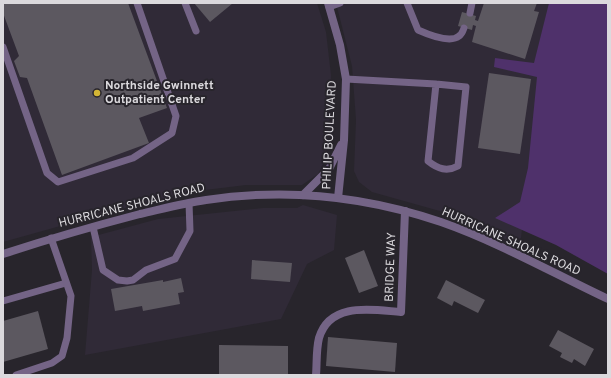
<svg xmlns="http://www.w3.org/2000/svg" width="611" height="378" viewBox="0 0 611 378" font-family="Overpass,sans-serif">
<rect width="100%" height="100%" fill="#28252c"/>
<g fill="#302a37">
<path d="M3,3H317L326,32L331,75L329,133L325,160L318,174L302,185H246L205,190L139,204L3,242Z"/>
<path d="M336,3H549L520,246L454,215L372,192L359,182L354,171L356,120L352,66Z"/>
<path d="M303,205L337,215L334,250L307,264L281,319L85,355L92,270L91,237L158,219L263,208H297Z"/>
</g>
<path fill="#4f316b" d="M549,3H608V274L556,245L495,218L520,202L528,168L537,77L494,67L495,58L534,63Z"/>
<g fill="#5c5860">
<path d="M3,3H128L167,108L139,118L149,143L62,175L27,78L20,77L14,61L19,56L3,13Z"/>
<path d="M194,3H233L210,22Z"/>
<path d="M484,3H537L534,11L539,12L525,59L472,42L476,26L473,25L472,30L458,26L462,12L476,16L475,20L478,21Z"/>
<path d="M489,73L531,79L520,154L478,148Z"/>
<path d="M364,250L378,286L359,293L345,258Z"/>
<path d="M252,260L292,263L290,282L251,279Z"/>
<path d="M181,278L184,292L178,293L180,304L143,311L142,306L115,311L111,289L163,280V282Z"/>
<path d="M446,280L485,300L478,313L454,301L452,306L437,298Z"/>
<path d="M38,311L48,349L3,362V321Z"/>
<path d="M558,330L594,349L585,366L574,359L572,363L560,357L562,353L549,346Z"/>
<path d="M328,337L397,343L395,372L326,366Z"/>
<path d="M219,345L288,346V374H219Z"/>
</g>
<g fill="none" stroke-linecap="round" stroke-linejoin="round">
<g stroke="#746486" stroke-width="7">
<path d="M185,3L196,31"/>
<path d="M407,3L418,30C427,34 450,44 459,36C461,35 463,31 464,28"/>
<path d="M329,7L340,3"/>
<path d="M470,13L472,3"/>
<path d="M3,47L47,173L58,182L133,158L172,133L176,116L137,3"/>
<path d="M346,79L436,84L466,87L458,166C447,172 438,169 428,161L436,84"/>
<path d="M93,227L103,270L118,280L127,281L133,280L146,270L175,259L190,231L189,203"/>
<path d="M3,301L66,283"/>
<path d="M16,375L52,363L62,356L67,338L71,296L51,238"/>
</g>
<path stroke="#746486" stroke-width="8" d="M316,375C317,363 316,350 319,338C330,301 373,310 401,312L405,211"/>
<g stroke="#746486" stroke-width="8">
<path d="M328,3L340,45L346,79L344,140L338,198"/>
<path d="M303,195L329,169L341,145"/>
<path d="M3,254C49,239 94,226 140,214C162,209 184,203 206,200C285,188 365,196 441,222C498,242 553,273 608,299"/>
</g>
</g>
<circle fill="#d3b635" stroke="#28252c" stroke-width="1.5" cx="97" cy="93" r="4"/>
<g text-anchor="middle" dominant-baseline="central" stroke-width="4" stroke-linejoin="round" paint-order="stroke">
<g font-size="12" font-weight="bold" fill="#dbd9dd" stroke="#28252c" text-anchor="start">
<text x="105" y="86">Northside Gwinnett<tspan x="105" dy="14">Outpatient Center</tspan></text>
</g>
<g font-size="12" fill="#dbd9dd" stroke="#28252c">
<text transform="translate(330 135) rotate(-87)">PHILIP BOULEVARD</text>
<text transform="translate(132 206) rotate(-14)">HURRICANE SHOALS ROAD</text>
<text transform="translate(511 242) rotate(24)">HURRICANE SHOALS ROAD</text>
<text transform="translate(391 267) rotate(-88)">BRIDGE WAY</text>
</g>
</g>
<rect width="611" height="378" fill="none" stroke="#dbd9dd" stroke-width="8"/>
</svg>
